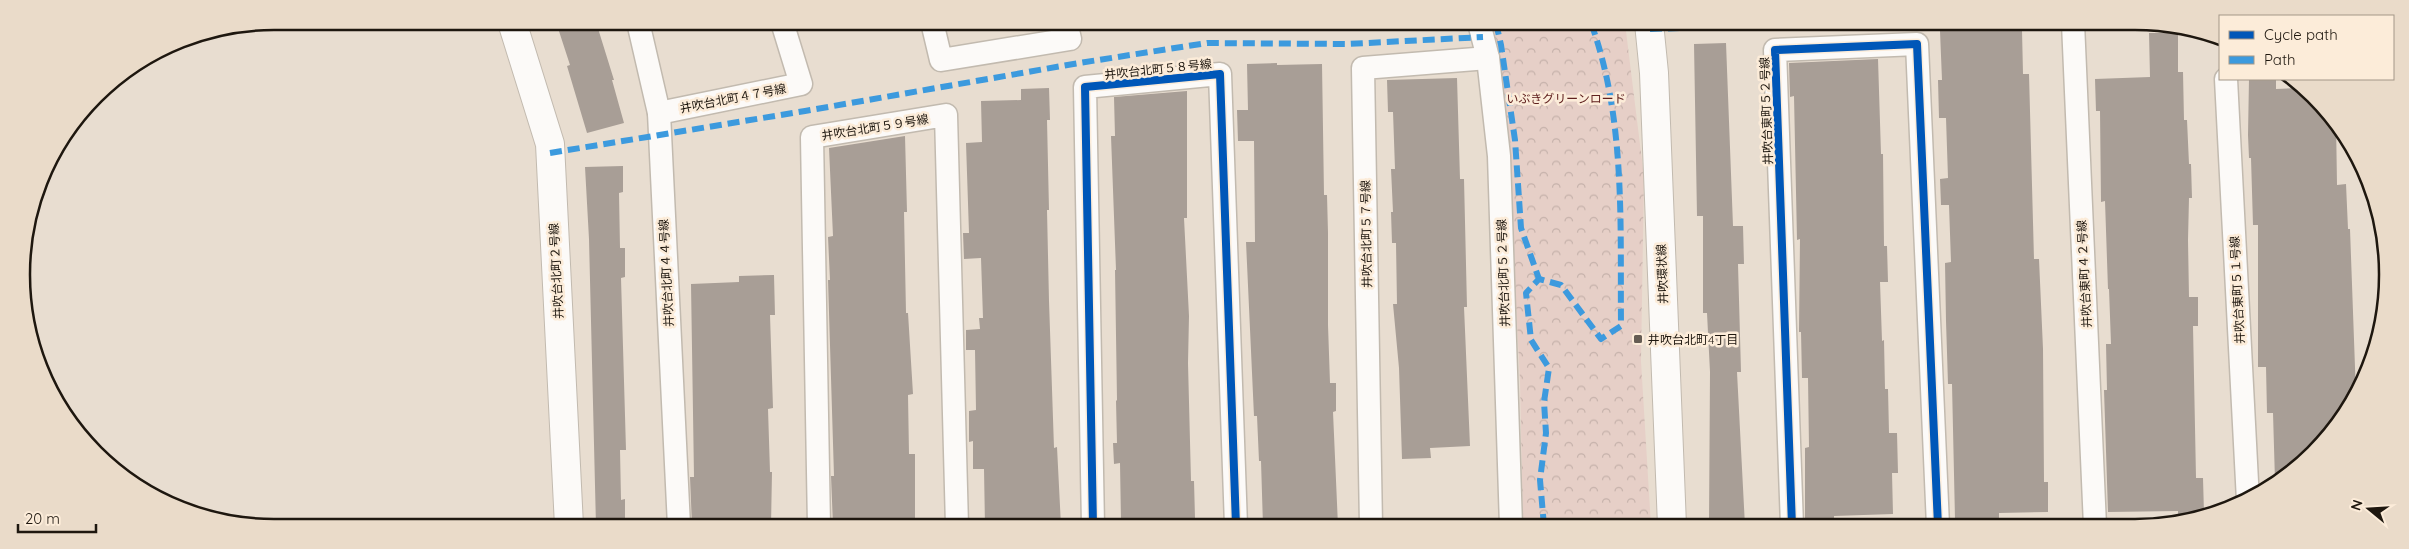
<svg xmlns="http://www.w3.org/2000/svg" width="2409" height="549" viewBox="0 0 2409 549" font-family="Quicksand,'Noto Sans JP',sans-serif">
<defs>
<pattern id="park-crowns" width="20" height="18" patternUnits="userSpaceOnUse" patternTransform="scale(1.25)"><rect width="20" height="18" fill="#e6cfc7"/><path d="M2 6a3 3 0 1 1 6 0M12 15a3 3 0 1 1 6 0" fill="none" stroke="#c5b1aa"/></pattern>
</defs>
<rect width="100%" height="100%" fill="#e8ddd0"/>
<path fill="url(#park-crowns)" d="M1488,23H1625L1644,177L1641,361L1651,526H1523L1520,381L1509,168Z"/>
<g fill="#a89e96">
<path d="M556,22H596L614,80H612L624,123L587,133L567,66L570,65Z"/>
<path d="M2022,30L2023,74H2029L2034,259H2039L2043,349L2044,482H2048V512L1999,513V518L1955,519L1952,384H1948L1946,321L1945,263L1951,262L1949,205H1941L1940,179L1948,178L1946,118H1939L1938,80H1942L1940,31Z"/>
<path d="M2149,33H2178V72H2183L2184,120H2187L2189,164H2191L2192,198H2189L2188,240L2189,297H2198V326H2193L2196,478H2203L2204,513L2178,514V511L2108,512L2104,390H2107L2106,344H2111L2109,289H2108L2105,201L2101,202L2100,111H2096L2095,79L2150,77Z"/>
<path d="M1726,43L1733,226H1743L1744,264H1738L1741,372H1737L1745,526H1709L1710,372L1707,313H1703V216H1697L1694,44Z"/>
<path d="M1878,59L1881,154H1883L1884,246H1887L1888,282H1880L1882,341L1884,340L1885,389H1888L1889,433H1897L1898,473H1892L1893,514L1834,516V519L1805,520V448L1809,447L1808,378H1802L1801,332H1799L1800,239L1797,240L1794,96L1790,97L1789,63Z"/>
<path d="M1277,63V65L1322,64L1324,195H1327L1328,233V325L1330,383H1336V411L1333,412L1338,526H1263L1261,461H1259L1257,416H1254L1246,242H1255L1254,141H1238L1237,110H1248L1247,64Z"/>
<path d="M1457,78L1460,179H1464L1467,307H1464L1470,446L1430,448L1431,458L1402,459L1399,368L1393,304H1397L1396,243H1392L1391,212H1393L1391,169H1395L1393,112H1388L1387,80Z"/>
<path d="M2249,79H2276V89L2299,88L2336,121L2337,185L2346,184L2348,229H2350L2356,395L2314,453L2275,481L2273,413H2267L2266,367H2258V225H2253L2251,158H2249L2248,135Z"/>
<path d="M1049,88L1050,120H1047L1049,210H1047L1049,301L1054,448L1057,447L1061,526H985L984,469H973V441L969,442V411L976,410L975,350H966V330L980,329L979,318H983L981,258L964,259L963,233H969L966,143L982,142L981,101L1021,100V89Z"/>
<path d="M1187,91V218H1184L1189,316L1188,363L1191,481H1194L1195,518L1121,521L1120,463L1114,464L1113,443H1117L1116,401L1117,400L1115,270H1116L1111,136H1115L1114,97Z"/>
<path d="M905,136L907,212H904L906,313H908L913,394L908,395L909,454H915V526H833L831,476H834L828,280H830L828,237L833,236L829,148Z"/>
<path d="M623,166V192L619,193L620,248H625V277L621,278L626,450H620L621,500L625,499V526H596L589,239L585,167Z"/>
<path d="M774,275L775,315H770L773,408L768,409L770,472H772L771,526H692L690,477H694L691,284L739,282V276Z"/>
</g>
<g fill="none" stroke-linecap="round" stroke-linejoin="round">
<g stroke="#c2baaf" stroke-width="25">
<g id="minor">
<path d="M638,22L659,113L679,526"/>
<path d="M932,22L941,60L1070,39L1066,22"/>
<path d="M1479,23L1488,58L1499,156L1511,526"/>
<path d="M2073,23L2095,526"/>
<path d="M2226,79L2248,501"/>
<path d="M659,113L801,84L782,22"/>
<path d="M819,526L812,137L946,115L957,526"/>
<path d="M1093,526L1085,87L1220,74L1236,526"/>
<path d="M1371,526L1363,68L1488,58"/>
<path d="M1792,526L1775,50L1917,44L1938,526"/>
</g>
</g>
<g stroke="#c2baaf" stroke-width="30">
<g id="tertiary">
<path d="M512,22L550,144L569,526"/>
<path d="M1649,23L1654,73L1672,526"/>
</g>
</g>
<use href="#minor" stroke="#fcfaf8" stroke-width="22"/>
<use href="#tertiary" stroke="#fcfaf8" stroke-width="28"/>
<g stroke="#3c9ade" stroke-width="6" stroke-dasharray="12 6" stroke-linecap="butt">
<path d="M1496,23L1501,45L1515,140L1521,228L1539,279"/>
<path d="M1650,29L1830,23"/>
<path d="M550,153L805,111L1079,63L1207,43L1348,44L1483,37"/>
<path d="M1544,526L1540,480L1546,433L1544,402L1549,368L1531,340L1526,293L1539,279L1561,285L1601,339L1621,326C1620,225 1626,119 1591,23"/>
</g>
<g stroke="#fcecd9" stroke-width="11">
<g id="cycleway">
<path d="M1093,526L1085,87L1220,74L1236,526"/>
<path d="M1792,526L1775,50L1917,44L1938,526"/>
</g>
</g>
<use href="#cycleway" stroke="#0057b8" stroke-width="8"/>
</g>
<rect fill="#655c53" stroke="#fcecd9" stroke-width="2" x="1633" y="334" width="10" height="10" rx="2.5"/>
<g text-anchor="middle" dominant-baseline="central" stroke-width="5" stroke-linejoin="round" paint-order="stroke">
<g font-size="12" fill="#1e170f" stroke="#fcecd9">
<text transform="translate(1158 69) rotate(-6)">井吹台北町５８号線</text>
<text transform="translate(733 98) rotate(-11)">井吹台北町４７号線</text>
<text transform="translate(1766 111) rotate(-92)">井吹台東町５２号線</text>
<text transform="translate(875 127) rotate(-9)">井吹台北町５９号線</text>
<text transform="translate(1366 234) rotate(-91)">井吹台北町５７号線</text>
<text transform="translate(556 271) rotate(-93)">井吹台北町２号線</text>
<text transform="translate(666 273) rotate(-93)">井吹台北町４４号線</text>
<text transform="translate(1503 273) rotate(-92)">井吹台北町５２号線</text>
<text transform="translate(1662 274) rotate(-92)">井吹環状線</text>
<text transform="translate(2084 274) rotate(-93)">井吹台東町４２号線</text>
<text transform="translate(2237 290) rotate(-93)">井吹台東町５１号線</text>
</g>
<g font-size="12" fill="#60211f" stroke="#fcecd9">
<text x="1566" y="98">いぶきグリーンロード</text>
</g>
<g font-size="12" fill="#1e170f" stroke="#fcecd9" text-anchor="start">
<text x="1648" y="339">井吹台北町4丁目</text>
</g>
</g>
<path d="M0 0H2409V549H0ZM274 30H2135A244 244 0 0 1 2379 274V275A244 244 0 0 1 2135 519H274A244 244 0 0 1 30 275V274A244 244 0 0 1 274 30Z" fill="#eadbc9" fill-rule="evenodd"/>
<path fill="none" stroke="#1e170f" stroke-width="2.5" d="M274 30H2135A244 244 0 0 1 2379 274V275A244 244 0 0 1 2135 519H274A244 244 0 0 1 30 275V274A244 244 0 0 1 274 30Z"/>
<rect x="2219" y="15" width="175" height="65" fill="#fcecd9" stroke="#a39788"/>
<rect x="2229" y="31" width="25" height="8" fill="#0057b8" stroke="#a39788"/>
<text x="2264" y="40" font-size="15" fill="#1e170f">Cycle path</text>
<rect x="2229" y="56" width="25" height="8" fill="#3c9ade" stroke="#a39788"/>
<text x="2264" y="65" font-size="15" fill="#1e170f">Path</text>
<g transform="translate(2369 509) rotate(288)" stroke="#fcecd9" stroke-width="4" paint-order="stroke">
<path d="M0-4L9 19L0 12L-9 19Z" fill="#1e170f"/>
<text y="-8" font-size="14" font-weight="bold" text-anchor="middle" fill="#1e170f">N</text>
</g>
<path d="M18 524v8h78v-8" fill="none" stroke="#1e170f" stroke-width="2.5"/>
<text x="25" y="524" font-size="15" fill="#1e170f" stroke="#fcecd9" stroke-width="4" paint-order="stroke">20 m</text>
</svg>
